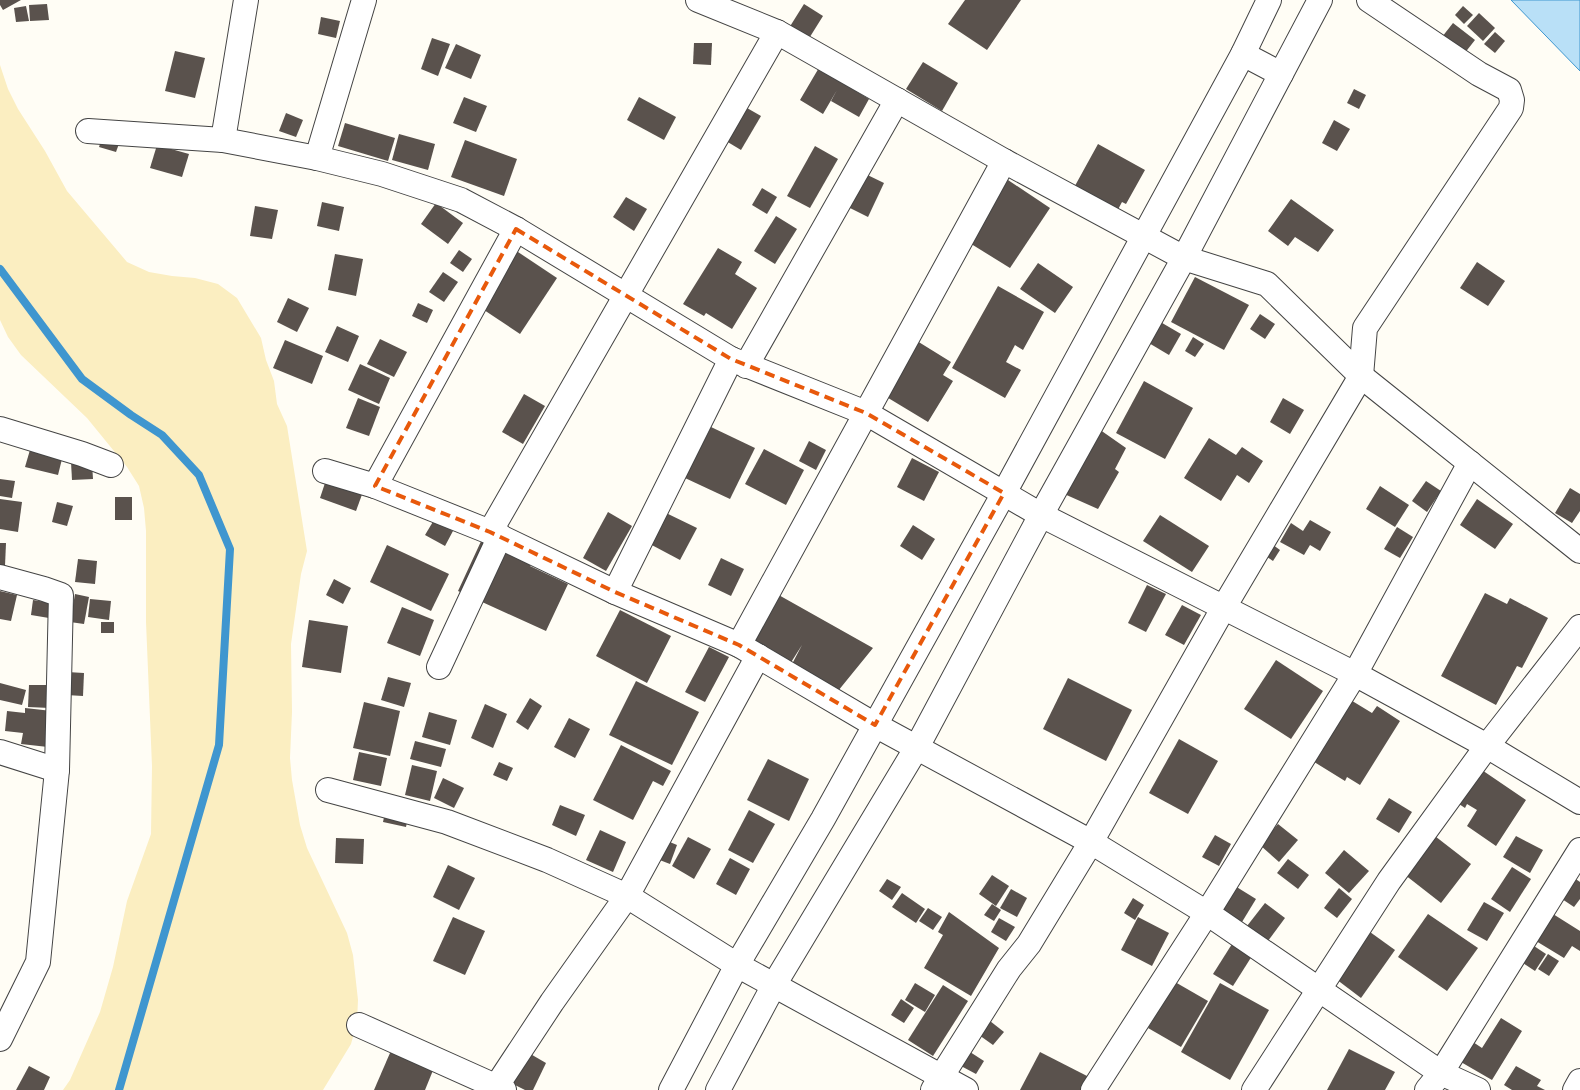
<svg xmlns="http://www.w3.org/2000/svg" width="1580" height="1090" viewBox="0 0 1580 1090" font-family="'Libre Baskerville',serif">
<rect width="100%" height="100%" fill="#fffdf5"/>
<path fill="#fbeec1" d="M0,65L8,89L18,109L45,151L67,191L127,262L149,272L172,276L195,278L218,284L237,298L261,338L266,360L274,381L277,404L287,426L307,551L301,574L291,644L292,712L290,758L292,780L300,825L307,848L347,933L353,955L358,1000L357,1022L351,1044L323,1090H63L70,1080L100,1012L113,967L127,901L151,834L152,766L146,622V531L144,508L139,486L127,467L87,418L21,355L8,337L0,320Z"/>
<path fill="#b9e0f7" stroke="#3f96cf" d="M1511,0H1580V71Z"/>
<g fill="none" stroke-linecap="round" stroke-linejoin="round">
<path stroke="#3f96cf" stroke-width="8" d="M0,269L82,379L131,415L162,435L199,475L230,549L219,745L119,1090"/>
</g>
<g fill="#5a524d">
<path d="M0,0H21L3,10L0,5Z"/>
<path d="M965,0H1021L987,50L948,24Z"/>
<path d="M47,4L49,20L30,21L29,5Z"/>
<path d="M804,4L823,16L808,40L789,28Z"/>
<path d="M26,6L29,21L16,22L14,8Z"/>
<path d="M1463,6L1473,15L1464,24L1455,15Z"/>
<path d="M1479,13L1495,28L1483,41L1467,26Z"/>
<path d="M321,17L340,21L336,38L318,34Z"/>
<path d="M1453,23L1475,40L1464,54L1442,37Z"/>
<path d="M1495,32L1505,41L1495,53L1484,44Z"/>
<path d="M432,38L450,44L438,76L421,69Z"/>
<path d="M694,43H712L711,65L693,64Z"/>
<path d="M456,44L481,55L471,79L445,68Z"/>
<path d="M175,51L205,58L195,98L165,91Z"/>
<path d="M923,62L958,83L942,111L906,89Z"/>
<path d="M820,66L843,80L841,82L869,99L859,117L831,101L837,90L823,114L800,100Z"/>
<path d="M1354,89L1366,95L1359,109L1347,103Z"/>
<path d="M464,97L487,106L476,132L453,123Z"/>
<path d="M639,97L676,117L664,140L627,120Z"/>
<path d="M740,104L761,116L741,150L721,138Z"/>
<path d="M286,113L303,120L296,137L279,131Z"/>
<path d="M1334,120L1350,129L1337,151L1322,143Z"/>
<path d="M345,123L395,138L388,161L338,146Z"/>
<path d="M104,132L121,138L116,152L99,147Z"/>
<path d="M399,134L435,144L428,170L392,160Z"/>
<path d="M465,140L517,159L504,196L451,177Z"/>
<path d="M1098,144L1145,170L1126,204L1122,202L1114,217L1071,193Z"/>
<path d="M157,145L189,154L182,177L150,168Z"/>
<path d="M815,146L838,159L810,208L787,196Z"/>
<path d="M851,167L884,183L868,217L834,200Z"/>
<path d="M1008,180L1050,208L1010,268L968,242Z"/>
<path d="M762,188L777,197L767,214L752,205Z"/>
<path d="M626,197L647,209L634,231L613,217Z"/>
<path d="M1291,199L1334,230L1318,252L1295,237L1288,246L1268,231Z"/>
<path d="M322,202L344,207L339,231L317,226Z"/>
<path d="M436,203L463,223L448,244L421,224Z"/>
<path d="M255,206L278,210L272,239L250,236Z"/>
<path d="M776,216L797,229L775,264L754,251Z"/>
<path d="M509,246L557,278L520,334L472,302Z"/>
<path d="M718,248L742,262L735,274L757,288L732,329L706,313L704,316L683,304Z"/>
<path d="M459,250L472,259L463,272L450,263Z"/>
<path d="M335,254L363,259L356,296L328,290Z"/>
<path d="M1477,262L1505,281L1488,306L1460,288Z"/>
<path d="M1038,263L1073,287L1055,313L1020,289Z"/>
<path d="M443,272L458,282L444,302L429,292Z"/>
<path d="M1195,277L1249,305L1224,350L1171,322Z"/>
<path d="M998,286L1044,312L1023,350L1015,345L1006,362L1021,370L1005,398L952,368Z"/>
<path d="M288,298L309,308L297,332L277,322Z"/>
<path d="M418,303L433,310L427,323L412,316Z"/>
<path d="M1145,313L1181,334L1169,355L1132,333Z"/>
<path d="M1260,314L1275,324L1265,339L1250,329Z"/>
<path d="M337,326L359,336L348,362L325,352Z"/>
<path d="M909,336L951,362L943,375L953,381L928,422L875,390Z"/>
<path d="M1193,337L1204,344L1195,357L1185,351Z"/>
<path d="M380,339L407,352L394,377L367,364Z"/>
<path d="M285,340L323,356L312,384L273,368Z"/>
<path d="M360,364L390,378L379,404L348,390Z"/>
<path d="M1144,381L1193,408L1165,459L1116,433Z"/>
<path d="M524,394L545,406L523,444L502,432Z"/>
<path d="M358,398L380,407L369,436L346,428Z"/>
<path d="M1283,398L1304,410L1290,434L1270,422Z"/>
<path d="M1086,420L1126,448L1115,469L1119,472L1098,509L1053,489Z"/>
<path d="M711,427L755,448L730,499L685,478Z"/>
<path d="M1209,438L1236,455L1242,447L1263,461L1249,483L1237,475L1221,501L1184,478Z"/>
<path d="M809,441L826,450L816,470L799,461Z"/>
<path d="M32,443L64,451L58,475L25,467Z"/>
<path d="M764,449L804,470L786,505L745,484Z"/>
<path d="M912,458L939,472L924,501L897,487Z"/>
<path d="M71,462H92L93,479L72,480Z"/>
<path d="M327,477L364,489L356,511L320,498Z"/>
<path d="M0,479L15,481L12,498L0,496Z"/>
<path d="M1426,481L1441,491L1427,512L1412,501Z"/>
<path d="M1380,486L1409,505L1395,527L1366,509Z"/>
<path d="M1570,488L1580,494V511L1572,523L1555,513Z"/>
<rect x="115" y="497" width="17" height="23"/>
<path d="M0,499L22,502L18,532L0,529Z"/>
<path d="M1477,499L1513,524L1495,549L1460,525Z"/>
<path d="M57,502L73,506L67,526L52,522Z"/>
<path d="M608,512L632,526L606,571L583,558Z"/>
<path d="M664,512L697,528L680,560L648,543Z"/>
<path d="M1160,515L1209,546L1192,572L1143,541Z"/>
<path d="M434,520L453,531L445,546L425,535Z"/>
<path d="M1310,520L1331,532L1320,551L1310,545L1304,555L1280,542L1291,523L1303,531Z"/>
<path d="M913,525L935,539L922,560L900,546Z"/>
<path d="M1397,527L1413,537L1400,558L1384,549Z"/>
<path d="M483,537L533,560L530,566L568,584L546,631L458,591Z"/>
<path d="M1266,540L1280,550L1273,561L1258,551Z"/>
<path d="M0,543H6L5,566L0,565Z"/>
<path d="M387,545L449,574L431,611L370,582Z"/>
<path d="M721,558L744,569L731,596L708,585Z"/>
<path d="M78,559L97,561L95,584L75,582Z"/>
<path d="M334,579L351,588L343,604L326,595Z"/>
<path d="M1147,585L1166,594L1146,632L1128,623Z"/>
<path d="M768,589L873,648L838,691L792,664L802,645L790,664L741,637Z"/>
<path d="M0,591L17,595L11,621L0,619Z"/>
<path d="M1485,593L1507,604L1510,598L1548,618L1522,668L1517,666L1496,705L1441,676Z"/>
<path d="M75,594L89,597L84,624L70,622Z"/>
<path d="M90,599L111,601L109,620L88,617Z"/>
<path d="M33,600L52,603L49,618L31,615Z"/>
<path d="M1182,605L1201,615L1184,645L1165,635Z"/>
<path d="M402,607L434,620L420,656L387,643Z"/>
<path d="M620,610L671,636L647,683L596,656Z"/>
<path d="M309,620L348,626L341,673L302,667Z"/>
<rect x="101" y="622" width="13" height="11"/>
<path d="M709,647L729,657L705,702L685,692Z"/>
<path d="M1276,660L1323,691L1291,739L1244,709Z"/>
<path d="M67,672L84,673L83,696L66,695Z"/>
<path d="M388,677L411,683L404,707L381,700Z"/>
<path d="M1068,678L1132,710L1106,761L1043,729Z"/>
<path d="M636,681L699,712L672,765L609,735Z"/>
<path d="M0,683L26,690L22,705L0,700Z"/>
<path d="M29,685H50V708L28,707Z"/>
<path d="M530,698L542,706L528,730L516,722Z"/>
<path d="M1349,699L1372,713L1377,706L1400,721L1360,785L1347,777L1345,781L1311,760Z"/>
<path d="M364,702L400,711L390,756L353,748Z"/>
<path d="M485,704L507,714L493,748L471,738Z"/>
<path d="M25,708L52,711L48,747L21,744L23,733L5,731L7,711L25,713Z"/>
<path d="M429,712L457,720L450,745L422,737Z"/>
<path d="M569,718L590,729L575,758L554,747Z"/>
<path d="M1179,739L1218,761L1188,814L1149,793Z"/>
<path d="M415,741L446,749L441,767L410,759Z"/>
<path d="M621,745L671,771L663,786L653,781L633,820L593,800Z"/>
<path d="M359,752L387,758L381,786L353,780Z"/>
<path d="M768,759L809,779L789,821L747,800Z"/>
<path d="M499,762L513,768L507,781L493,775Z"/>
<path d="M412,765L437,771L430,801L405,795Z"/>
<path d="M1476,766L1526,800L1496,846L1467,826L1477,810L1467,804L1465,808L1453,800Z"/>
<path d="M443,778L464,788L454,808L434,798Z"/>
<path d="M1389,798L1412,812L1399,833L1376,819Z"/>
<path d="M560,805L585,815L576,836L552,825Z"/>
<path d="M386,808L409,813L406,827L383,822Z"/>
<path d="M749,810L775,824L753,863L728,850Z"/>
<path d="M1278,824L1298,840L1279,862L1260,845Z"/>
<path d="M600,830L626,842L613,872L586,860Z"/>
<path d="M1431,833L1471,864L1441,903L1400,871Z"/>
<path d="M1215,835L1231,844L1219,866L1202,857Z"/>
<path d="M1516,836L1543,850L1530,873L1503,857Z"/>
<path d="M688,837L711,849L694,879L672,866Z"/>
<path d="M336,838L364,839L363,864L335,863Z"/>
<path d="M665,840L677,845L670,864L657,859Z"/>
<path d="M1344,850L1369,871L1349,893L1325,873Z"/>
<path d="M730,858L750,869L736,895L716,884Z"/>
<path d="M1288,859L1309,875L1298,889L1277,873Z"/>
<path d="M448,865L475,878L459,910L433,897Z"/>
<path d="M1512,867L1531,879L1510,912L1491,899Z"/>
<path d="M992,875L1009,886L996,906L979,894Z"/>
<path d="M1570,875L1580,882V899L1574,907L1556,895Z"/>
<path d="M887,879L901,887L892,900L879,891Z"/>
<path d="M1235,886L1256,899L1242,922L1221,909Z"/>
<path d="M1339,888L1352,899L1337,918L1324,908Z"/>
<path d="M1011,889L1027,898L1017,917L1000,908Z"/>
<path d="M902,893L925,909L916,923L892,907Z"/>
<path d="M1133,898L1144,905L1135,920L1124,913Z"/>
<path d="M1484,902L1504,913L1487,941L1467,930Z"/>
<path d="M1265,903L1285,918L1268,941L1247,926Z"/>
<path d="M992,904L1001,910L994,921L984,915Z"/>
<path d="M928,908L942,917L933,930L919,921Z"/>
<path d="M949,912L999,948L971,996L924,968L943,935L938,932Z"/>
<path d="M1428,914L1478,948L1447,991L1398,957Z"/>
<path d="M1553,914L1580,931V951L1572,946L1564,958L1536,941Z"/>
<path d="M453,917L485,931L465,975L433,961Z"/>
<path d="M1138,917L1169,933L1152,966L1121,950Z"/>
<path d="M999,918L1015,927L1006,941L991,932Z"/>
<path d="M1370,932L1395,950L1361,998L1336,979Z"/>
<path d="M1525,940L1546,954L1535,971L1514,957Z"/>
<path d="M1232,944L1252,956L1233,986L1213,974Z"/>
<path d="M1548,954L1559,961L1549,976L1538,969Z"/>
<path d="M1175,982L1208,1001L1181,1047L1148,1028Z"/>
<path d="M915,983L935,995L925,1012L905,1000Z"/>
<path d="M1220,983L1269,1010L1230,1080L1181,1052Z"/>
<path d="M943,985L968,1001L933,1056L908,1040Z"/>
<path d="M901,999L914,1008L904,1023L891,1015Z"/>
<path d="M1501,1018L1522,1031L1492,1080L1454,1058L1467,1038L1482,1048Z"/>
<path d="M990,1021L1004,1032L993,1045L979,1035Z"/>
<path d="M393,1046L436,1063L425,1090H374Z"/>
<path d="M1349,1049L1395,1072L1385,1090H1327Z"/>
<path d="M527,1052L546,1063L533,1090H525L511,1083Z"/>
<path d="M970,1052L984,1061L976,1074L961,1066Z"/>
<path d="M1040,1052L1089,1077L1083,1090H1020Z"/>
<path d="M29,1066L50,1077L44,1090H16Z"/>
<path d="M1516,1066L1541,1080L1537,1086L1545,1090H1512L1504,1085Z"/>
</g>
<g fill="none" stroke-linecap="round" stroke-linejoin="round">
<g stroke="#444" stroke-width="26">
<g id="minor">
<path d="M698,0L777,32L1004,161L1184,258L1267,284L1361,376L1580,551"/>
<path d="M1243,54L1281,74"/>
<path d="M88,131L223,140L317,158L382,174L461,200L516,229L731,359L866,413L1041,515L1355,674L1487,746L1580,802"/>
<path d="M223,140L246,0"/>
<path d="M317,158L364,0"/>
<path d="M746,366L897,100"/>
<path d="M0,429L82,454L111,465"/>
<path d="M325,471L375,486L490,532L615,592L739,645L875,725L1091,842L1207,913L1441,1073L1478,1090"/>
<path d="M375,486L516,229"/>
<path d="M490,532L777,32"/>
<path d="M0,577L44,589L61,595L57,770L38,962L0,1039"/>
<path d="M615,592L731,359"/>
<path d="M739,645L1004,161"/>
<path d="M439,667L500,536"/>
<path d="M0,752L57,770"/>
<path d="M328,790L447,822L547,860L627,896L737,965L966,1090"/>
<path d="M359,1025L504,1090"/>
<path d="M494,1090L552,1002L627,896L758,656"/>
<path d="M671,1090L737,965L823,819L1004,493L1243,54L1269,0"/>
<path d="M718,1090L774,985L917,747L1041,515L1184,258L1320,0"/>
<path d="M933,1090L1009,969L1029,944L1091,842L1224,607L1361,376L1365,328L1511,108L1512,100L1509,90L1479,74L1369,0"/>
<path d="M1093,1090L1207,913L1355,674L1470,463"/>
<path d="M1254,1090L1389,881L1487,746L1580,627"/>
<path d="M1427,1090L1441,1073L1580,850"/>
<path d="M1575,1090L1580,1081"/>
</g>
</g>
<use href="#minor" stroke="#fff" stroke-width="24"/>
</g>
<path fill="none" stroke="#e8590c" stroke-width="4" stroke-dasharray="10 6" stroke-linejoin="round" d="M516,229L731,359L866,413L1004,493L875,725L739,645L615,592L490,532L375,486Z"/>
</svg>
